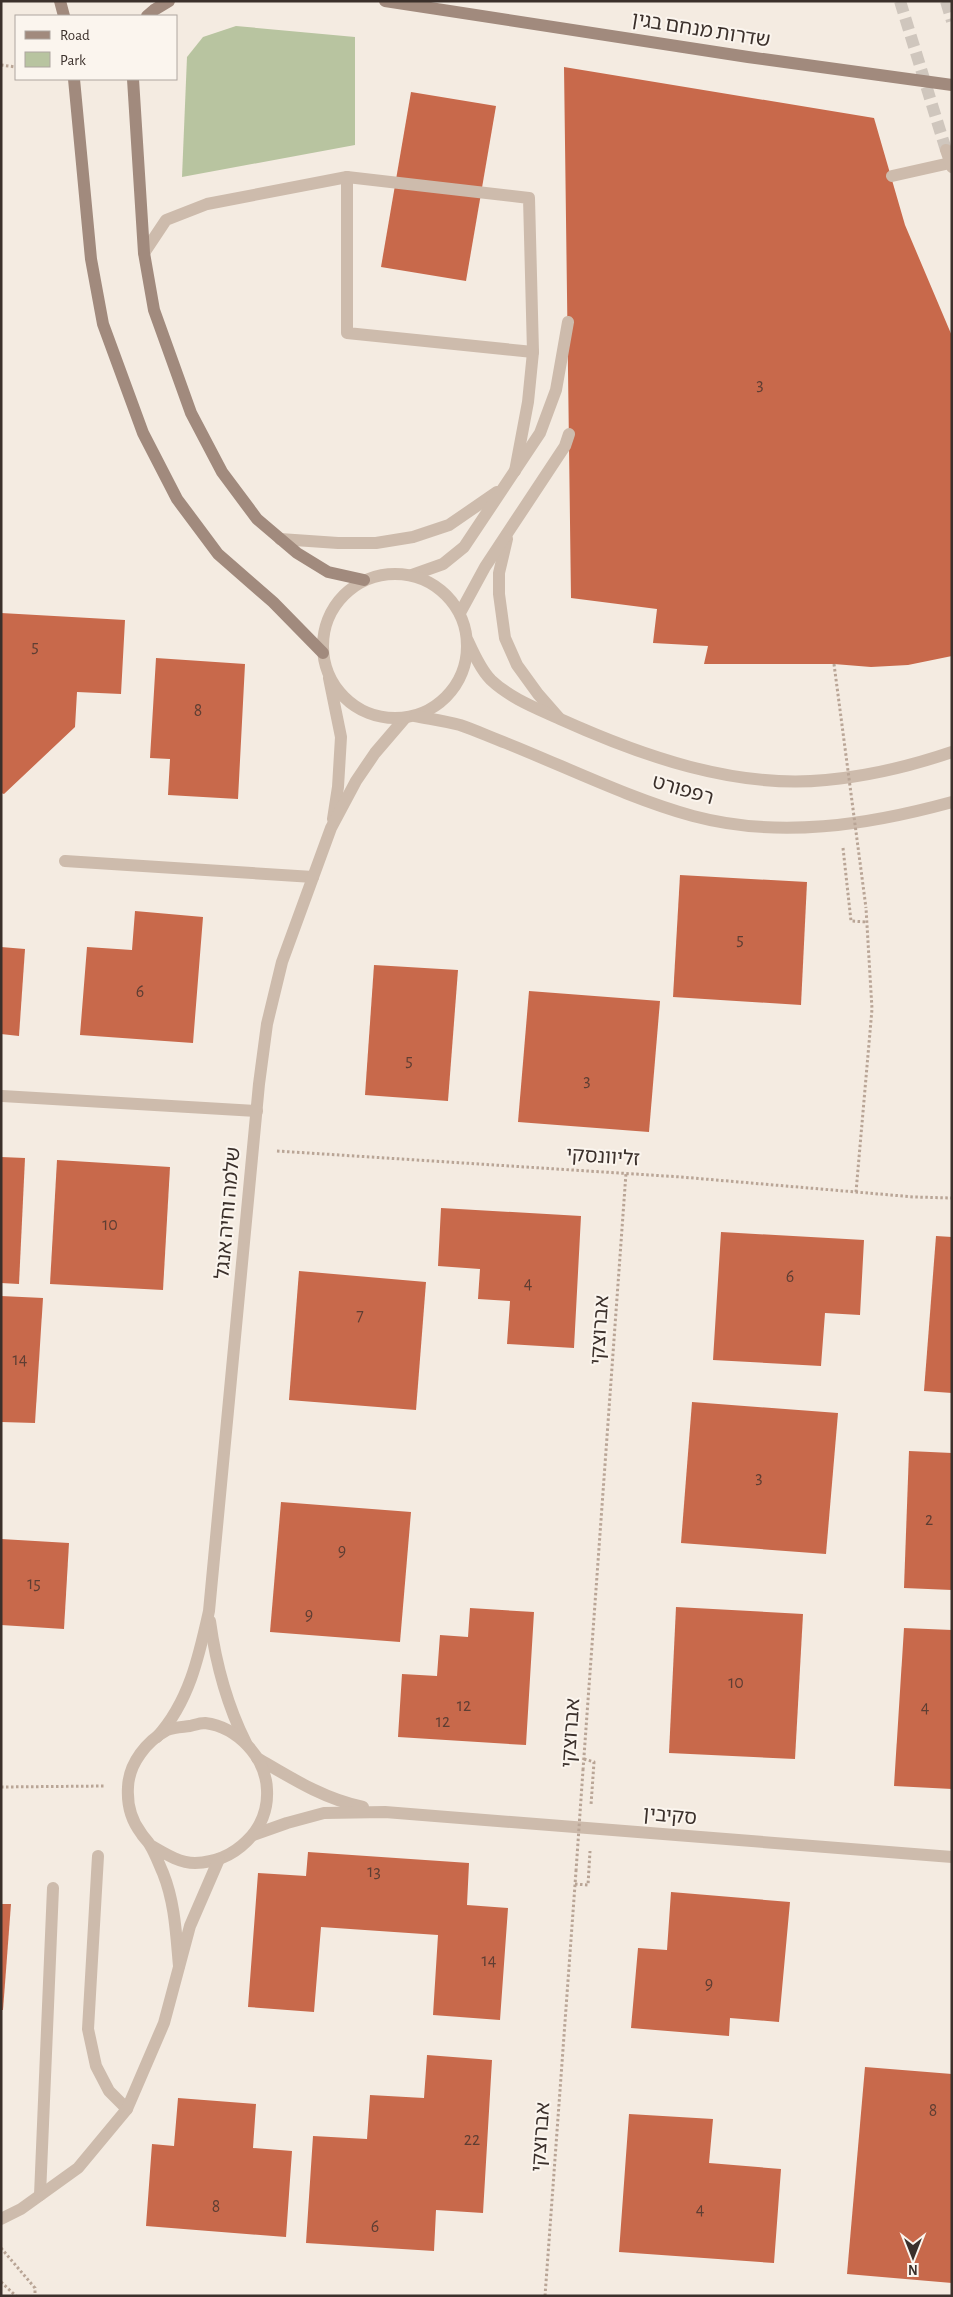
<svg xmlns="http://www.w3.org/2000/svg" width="953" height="2297" viewBox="0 0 953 2297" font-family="'Alegreya Sans','Noto Sans Hebrew',sans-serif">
<rect width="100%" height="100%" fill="#f4ebe1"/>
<path fill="#b8c4a0" d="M236,26L355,37V145L182,177L187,57L203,37Z"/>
<g fill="#c8694b">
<path d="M564,67L874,118L905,225L952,336V656L908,665L871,667L834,664H704L708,646L653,643L657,609L571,598Z"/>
<path d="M411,92L496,106L466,281L381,267Z"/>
<path d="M1,613L125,620L121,694L77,692L75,727L4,794L1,793Z"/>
<path d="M156,658L245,664L238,799L168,795L170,759L150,758Z"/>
<path d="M680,875L807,882L801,1005L673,997Z"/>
<path d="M135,911L203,917L193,1043L80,1035L87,947L132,950Z"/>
<path d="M1,947L25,949L19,1036L1,1034Z"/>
<path d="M374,965L458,970L448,1101L365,1095Z"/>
<path d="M529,991L660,1001L649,1132L518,1122Z"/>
<path d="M1,1157L25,1158L19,1284L1,1283Z"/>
<path d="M57,1160L170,1167L163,1290L50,1284Z"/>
<path d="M441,1208L581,1216L574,1348L507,1344L510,1301L478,1299L480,1269L438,1266Z"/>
<path d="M721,1232L864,1240L860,1315L825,1313L821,1366L713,1360Z"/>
<path d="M936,1236L952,1237V1393L924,1391Z"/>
<path d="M299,1271L426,1282L416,1410L289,1400Z"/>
<path d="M1,1296L43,1298L35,1423L1,1422Z"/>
<path d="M692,1402L838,1413L826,1554L681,1543Z"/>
<path d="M909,1451L952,1453V1590L904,1588Z"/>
<path d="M281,1502L411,1512L400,1642L270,1632Z"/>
<path d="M1,1539L69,1543L64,1629L1,1625Z"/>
<path d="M676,1607L803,1614L795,1759L669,1753Z"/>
<path d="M470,1608L534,1612L526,1745L398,1737L402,1674L437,1676L440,1635L468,1637Z"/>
<path d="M904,1628L952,1630V1789L894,1786Z"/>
<path d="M308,1852L469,1863L467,1905L508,1908L500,2020L433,2015L438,1935L321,1927L314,2012L248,2007L258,1873L306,1876Z"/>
<path d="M671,1892L790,1902L779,2022L730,2018L729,2036L631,2028L638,1948L667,1950Z"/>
<path d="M1,1904H11L3,2010H1Z"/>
<path d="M427,2055L492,2060L483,2213L436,2210L434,2251L306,2243L313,2136L367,2139L370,2095L424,2098Z"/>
<path d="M865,2067L952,2074V2283L847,2274Z"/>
<path d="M178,2098L256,2104L253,2148L292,2151L286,2237L146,2226L152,2144L174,2146Z"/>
<path d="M629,2114L713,2119L709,2163L781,2169L774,2263L619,2252Z"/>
</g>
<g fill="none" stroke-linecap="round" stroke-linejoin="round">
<g stroke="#cfc6bd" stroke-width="12" stroke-dasharray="12 6" stroke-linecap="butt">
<path d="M900,1L946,150"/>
<path d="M946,1L952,21"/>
</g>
<g stroke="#b9a596" stroke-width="3" stroke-dasharray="2.5 2.5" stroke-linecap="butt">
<path d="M1,65L16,67"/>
<path d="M843,848L851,921L867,922"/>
<path d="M277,1151L681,1177L914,1197L952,1198"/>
<path d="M856,1192L872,1009L866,908"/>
<path d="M584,1759L594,1762L591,1805"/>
<path d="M583,1770L626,1173"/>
<path d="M1,1787L105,1786"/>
<path d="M575,1884L588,1885L590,1851"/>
<path d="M1,2248L35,2288V2296"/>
<path d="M1,2282L16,2296"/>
<path d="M545,2296L576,1871"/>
</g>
<g stroke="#cdbbac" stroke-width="12">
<path d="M892,176L950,163"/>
<path d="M347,177V333L533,352"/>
<path d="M144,253L166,220L207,204L347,177L529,198L533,352L528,402L515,471"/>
<path d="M280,539L338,543H376L413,537L449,525L497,492"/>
<path d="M507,539L499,573V594L505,638L517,665L538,694L559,718"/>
<path d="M412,575L443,564L464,547L540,433L556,390L568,322"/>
<path d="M460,613L485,567L565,446L569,434"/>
<path d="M65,861L313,877"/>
<path d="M2,1096L257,1111"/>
<path d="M98,1856L88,2029L96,2066L109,2091L127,2109"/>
<path d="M40,2195L53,1888"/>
</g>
<g stroke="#cdbbac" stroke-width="12">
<path d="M329,678L341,737L338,787L333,819"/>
<path d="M210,1621C216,1665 226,1703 246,1743"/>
<path d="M157,1737C189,1702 199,1656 209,1611L259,1084L267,1024L282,962L331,828L356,781L375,753L405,718"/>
<path d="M257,1758C291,1778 324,1799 363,1807"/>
<path d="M253,1835L287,1823L324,1813L385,1812L952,1857"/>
<path d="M150,1845C164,1853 179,1863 195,1863C235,1862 269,1830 267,1790C266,1757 237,1727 205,1723C200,1723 194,1725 190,1726C183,1727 174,1727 167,1730C147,1741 129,1763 128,1787C127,1803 131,1820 141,1833C143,1837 148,1841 150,1845C155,1853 159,1864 163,1873C175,1903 176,1934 179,1966"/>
<path d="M1,2219L21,2209L78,2168L127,2109L164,2023L190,1926L219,1859"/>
</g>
<g stroke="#cdbbac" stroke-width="12">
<path d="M946,150L952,167"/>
<circle cx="395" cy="646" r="72"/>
<path d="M468,641C474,654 481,670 491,680C510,698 536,708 560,719C642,756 735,789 826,780C869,776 911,766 952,752"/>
<path d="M415,716C430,719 445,721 460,725C475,730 490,737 506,743C566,767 631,799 693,816C779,839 868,825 952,802"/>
</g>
<g stroke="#a18a7d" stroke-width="12">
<path d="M60,1L64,16"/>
<path d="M385,1L748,57L952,85"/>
<path d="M147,16L154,10L169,1"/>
<path d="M74,79L91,259L103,324L143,433L177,499L218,554L273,602L323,653"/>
<path d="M133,79L144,253L154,310L191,413L222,472L257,519L297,553L328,572L364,580"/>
</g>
<g stroke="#b9a596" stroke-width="3" stroke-dasharray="2.5 2.5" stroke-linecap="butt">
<path d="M834,664L866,908"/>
<path d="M576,1871L583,1770"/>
</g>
</g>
<g text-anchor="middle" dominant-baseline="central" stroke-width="4" stroke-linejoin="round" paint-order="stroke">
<g font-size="18" fill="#5e3e33">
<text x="760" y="385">3</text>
<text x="35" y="647">5</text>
<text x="198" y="711">8</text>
<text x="740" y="940">5</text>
<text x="140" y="992">6</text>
<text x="409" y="1061">5</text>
<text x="587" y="1081">3</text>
<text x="110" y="1225">10</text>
<text x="790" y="1277">6</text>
<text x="528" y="1284">4</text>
<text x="360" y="1316">7</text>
<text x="20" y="1360">14</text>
<text x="759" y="1478">3</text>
<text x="929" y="1520">2</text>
<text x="342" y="1551">9</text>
<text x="34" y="1584">15</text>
<text x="309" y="1615">9</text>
<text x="736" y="1683">10</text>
<text x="464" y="1706">12</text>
<text x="925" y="1708">4</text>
<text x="443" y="1722">12</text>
<text x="374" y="1872">13</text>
<text x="489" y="1961">14</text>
<text x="709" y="1984">9</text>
<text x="933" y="2111">8</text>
<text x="472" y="2140">22</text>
<text x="216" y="2207">8</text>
<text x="700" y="2210">4</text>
<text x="375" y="2227">6</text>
</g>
<g font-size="20" fill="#3b302b" stroke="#fbf5ee">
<text transform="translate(701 30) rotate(9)">שדרות מנחם בגין</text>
<text transform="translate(683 790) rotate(16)">רפפורט</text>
<text transform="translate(603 1157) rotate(4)">זליוונסקי</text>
<text transform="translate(228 1213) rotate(-85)">שלמה וחיה אנגל</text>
<text transform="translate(600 1330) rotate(-86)">אברוצקי</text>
<text transform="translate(571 1733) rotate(-86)">אברוצקי</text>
<text transform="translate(670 1816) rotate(5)">סקיבין</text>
<text transform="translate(541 2137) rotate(-86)">אברוצקי</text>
</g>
</g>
<rect width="953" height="2297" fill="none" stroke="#3b302b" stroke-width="5"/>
<rect x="15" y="15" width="162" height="65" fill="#fbf5ee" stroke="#aea6a0"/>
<rect x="25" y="31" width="25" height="8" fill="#a18a7d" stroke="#aea6a0"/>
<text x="60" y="40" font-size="15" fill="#3b302b">Road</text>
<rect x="25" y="52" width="25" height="15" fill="#b8c4a0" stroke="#aea6a0"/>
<text x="60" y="65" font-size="15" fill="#3b302b">Park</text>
<g transform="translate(913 2257) rotate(180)" stroke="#fbf5ee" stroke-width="4" paint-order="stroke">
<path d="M0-4L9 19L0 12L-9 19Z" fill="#3b302b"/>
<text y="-8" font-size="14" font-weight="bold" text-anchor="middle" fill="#3b302b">N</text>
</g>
</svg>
